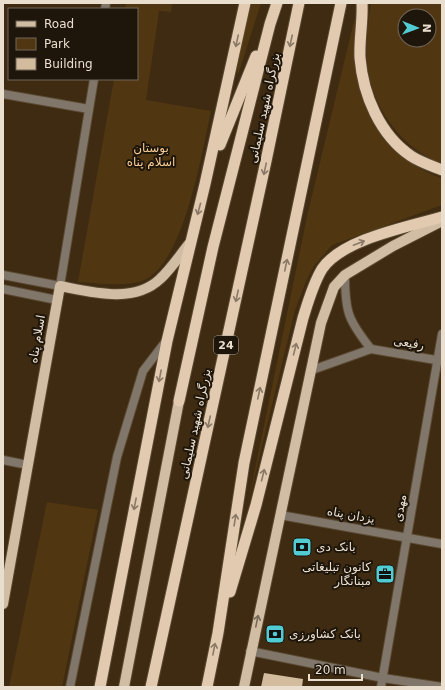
<svg xmlns="http://www.w3.org/2000/svg" width="445" height="690" viewBox="0 0 445 690" font-family="'DejaVu Sans','Noto Naskh Arabic',sans-serif">
<rect width="100%" height="100%" fill="#3e2b12"/>
<g fill="#513711" fill-rule="evenodd">
<path d="M126,3H172L171,12L159,11L146,100L211,111C202,151 184,266 142,281C125,287 96,283 78,282L114,79H137V9H125Z"/>
<path d="M252,3H261L238,75C234,55 247,23 252,3Z"/>
<path d="M371,3H442V164C403,148 375,112 368,70C365,48 368,24 371,3ZM405,16H429V40H405Z"/>
<path d="M357,9C357,65 352,112 398,152C412,164 424,173 442,178V205L332,245L314,266L307,279L295,310L247,508L308,212Z"/>
<path d="M47,502L98,510L62,687H9Z"/>
</g>
<path fill="#d3bb9e" d="M264,673L303,679L302,687H261Z"/>
<g fill="none" stroke-linecap="round" stroke-linejoin="round">
<g stroke="#5a4830" stroke-width="10">
<g id="service">
<path d="M345,275C345,312 348,320 371,349"/>
<path d="M70,687L117,457L143,371L166,341"/>
</g>
</g>
<g stroke="#5a4830" stroke-width="10">
<g id="minor">
<path d="M105,9L106,3"/>
<path d="M3,94L89,109"/>
<path d="M3,275L60,286L94,79"/>
<path d="M3,289L57,300"/>
<path d="M312,370L371,349L442,361"/>
<path d="M3,460L28,465"/>
<path d="M280,515L442,544"/>
<path d="M250,651L383,678L442,687"/>
<path d="M381,687L442,334"/>
</g>
</g>
<g stroke="#5a4830" stroke-width="12">
<g id="primary">
<path d="M3,604L60,286C91,292 134,304 160,279C171,269 180,255 189,244"/>
<path d="M124,687L179,401"/>
<path d="M244,687L321,323L334,287L345,275L393,246L442,221"/>
</g>
</g>
<g stroke="#5a4830" stroke-width="13">
<g id="trunk">
<path d="M362,3C363,21 359,40 360,58C363,95 380,135 411,156C420,162 432,166 442,170"/>
<path d="M220,145L256,56"/>
<path d="M179,401L213,247L270,24L277,3"/>
<path d="M230,592L256,505L303,318C308,302 313,284 322,269C342,239 408,227 442,217"/>
<path d="M100,687L167,341L205,184L245,3"/>
<path d="M151,687L266,161L299,3"/>
<path d="M207,687L218,633L244,463L341,3"/>
</g>
</g>
<use href="#service" stroke="#80766a" stroke-width="8"/>
<use href="#minor" stroke="#80766a" stroke-width="8"/>
<use href="#primary" stroke="#d1bda4" stroke-width="10"/>
<use href="#trunk" stroke="#e1cab0" stroke-width="11"/>
</g>
<defs><path id="oneway-shaft" d="M-6 0H5M1.5-3L5.5 0L1.5 3" fill="none" stroke-width="1.6" stroke-linecap="round" stroke-linejoin="round"/></defs>
<g stroke="#897966">
<use href="#oneway-shaft" transform="translate(237 41) rotate(102)"/>
<use href="#oneway-shaft" transform="translate(291 41) rotate(102)"/>
<use href="#oneway-shaft" transform="translate(265 169) rotate(102)"/>
<use href="#oneway-shaft" transform="translate(199 209) rotate(105)"/>
<use href="#oneway-shaft" transform="translate(359 243) rotate(-21)"/>
<use href="#oneway-shaft" transform="translate(286 265) rotate(-78)"/>
<use href="#oneway-shaft" transform="translate(237 296) rotate(102)"/>
<use href="#oneway-shaft" transform="translate(295 349) rotate(-76)"/>
<use href="#oneway-shaft" transform="translate(160 376) rotate(101)"/>
<use href="#oneway-shaft" transform="translate(259 393) rotate(-78)"/>
<use href="#oneway-shaft" transform="translate(209 422) rotate(102)"/>
<use href="#oneway-shaft" transform="translate(263 475) rotate(-76)"/>
<use href="#oneway-shaft" transform="translate(135 504) rotate(101)"/>
<use href="#oneway-shaft" transform="translate(235 520) rotate(-81)"/>
<use href="#oneway-shaft" transform="translate(214 649) rotate(-79)"/>
</g>
<use stroke="#786a58" href="#oneway-shaft" transform="translate(257 621) rotate(-78)"/>
<defs>
<g id="bank-square" transform="scale(1)"><rect x="-9" y="-9" width="18" height="18" rx="4" fill="#51ccd3" stroke="#1e160b"/><path d="M-6-4H6V4H-6ZM0-2.3a2.3 2.3 0 1 0 0 4.6a2.3 2.3 0 1 0 0-4.6Z" fill="#111"/></g>
<g id="office-square" transform="scale(1)"><rect x="-9" y="-9" width="18" height="18" rx="4" fill="#51ccd3" stroke="#1e160b"/><path d="M-6-3h4V-5.5h4V-3h4V5H-6ZM-1-4.5V-3h2v-1.5ZM-6 0V1H6V0Z" fill="#111"/></g>
</defs>
<g fill-rule="evenodd">
<use href="#bank-square" x="302" y="547"/>
<use href="#office-square" x="385" y="574"/>
<use href="#bank-square" x="275" y="634"/>
</g>
<g text-anchor="middle" dominant-baseline="central" stroke-width="4" stroke-linejoin="round" paint-order="stroke">
<rect fill="#1e160b" stroke="#ada294" stroke-width="1" x="214" y="336" width="24" height="18" rx="3"/>
<g font-size="11" font-weight="bold" fill="#eadecf">
<text x="226" y="345">24</text>
</g>
<g font-size="12" fill="#eadecf" stroke="#1e160b">
<text transform="translate(264 108) rotate(-78)">بزرگراه شهید سلیمانی</text>
<text transform="translate(37 339) rotate(-80)">اسلام پناه</text>
<text transform="translate(409 343) rotate(10)">رفیعی</text>
<text transform="translate(195 424) rotate(-78)">بزرگراه شهید سلیمانی</text>
<text transform="translate(400 508) rotate(-80)">مهدی</text>
<text transform="translate(351 515) rotate(10)">یزدان پناه</text>
</g>
<g font-size="12" fill="#f7cb95" stroke="#1e160b">
<text x="151" y="148">بوستان<tspan x="151" dy="14">اسلام پناه</tspan></text>
</g>
<g font-size="12" fill="#eadecf" stroke="#1e160b" text-anchor="start">
<text x="316" y="547">بانک دی</text>
<text x="371" y="567" text-anchor="end">کانون تبلیغاتی<tspan x="371" dy="14">مبنانگار</tspan></text>
<text x="289" y="634">بانک کشاورزی</text>
</g>
</g>
<rect width="445" height="690" fill="none" stroke="#eadecf" stroke-width="8"/>
<rect x="8" y="8" width="130" height="72" fill="#1e160b" stroke="#706659"/>
<rect x="16" y="21" width="20" height="6" fill="#d1bda4" stroke="#706659"/>
<text x="44" y="28" font-size="12" fill="#eadecf">Road</text>
<rect x="16" y="38" width="20" height="12" fill="#513711" stroke="#706659"/>
<text x="44" y="48" font-size="12" fill="#eadecf">Park</text>
<rect x="16" y="58" width="20" height="12" fill="#d3bb9e" stroke="#706659"/>
<text x="44" y="68" font-size="12" fill="#eadecf">Building</text>
<g transform="translate(417 28) rotate(91)"><circle r="19" fill="#1e160b" stroke="#706659"/>
<path d="M0-3L7 15L0 10L-7 15Z" fill="#51ccd3"/>
<text y="-6" font-size="11" font-weight="bold" text-anchor="middle" fill="#eadecf">N</text>
</g>
<path d="M309 674v6h53v-6" fill="none" stroke="#eadecf" stroke-width="2"/>
<text x="315" y="674" font-size="12" fill="#eadecf" stroke="#1e160b" stroke-width="3" paint-order="stroke">20 m</text>
</svg>
